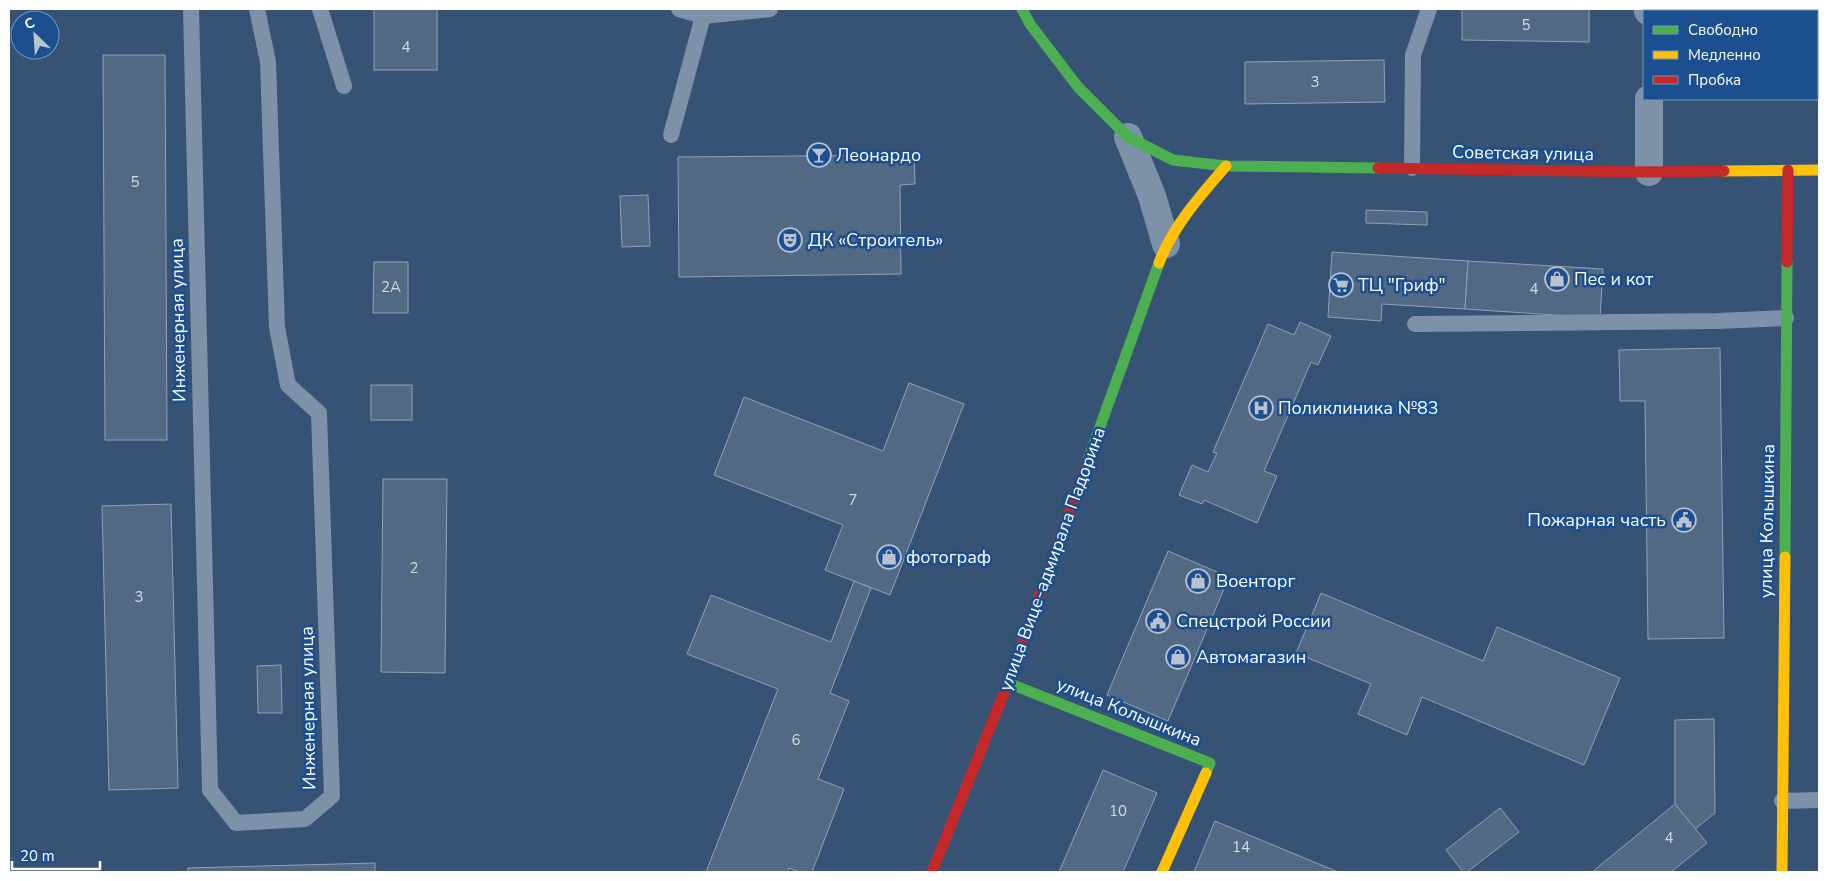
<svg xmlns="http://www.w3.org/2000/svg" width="1828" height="881" viewBox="0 0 1828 881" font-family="'Nunito Sans',sans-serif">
<rect width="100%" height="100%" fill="#365274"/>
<g fill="#526984" stroke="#92a2b6">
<rect x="374" y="9" width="63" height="61"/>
<path d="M1462,9H1589V42L1462,40Z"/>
<path d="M1792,9H1819V31H1817V11H1792Z"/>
<path d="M103,55H165L167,440H105Z"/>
<path d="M1384,60L1385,102L1245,104V62Z"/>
<path d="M914,155L915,184L900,185L901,274L679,277L678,157Z"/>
<path d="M648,195L650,246L622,247L620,196Z"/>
<path d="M1366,210L1427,212V225L1366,223Z"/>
<path d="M1332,252L1468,261L1465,309L1382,304L1381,321L1328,317Z"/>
<path d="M1468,261L1603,269L1600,318L1465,309Z"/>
<path d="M374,262H408V313H373Z"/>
<path d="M1300,322L1331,336L1318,365L1311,362L1264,471L1277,476L1257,523L1204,500L1202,504L1179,495L1192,465L1208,472L1217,453L1213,452L1268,324L1294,335Z"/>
<path d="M1720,348L1724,638L1648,639L1645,401H1620L1619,350Z"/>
<path d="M909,383L964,404L890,595L825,570L843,525L714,475L744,397L883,451Z"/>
<rect x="371" y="385" width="41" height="35"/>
<path d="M383,479H447L445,673L381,672Z"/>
<path d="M171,504L178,788L109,790L102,506Z"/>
<path d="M1168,551L1229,577L1168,721L1107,695Z"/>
<path d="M854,581L871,588L830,693L849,701L818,779L844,789L812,872H799L789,868L787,872H706L778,689L687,654L711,595L831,642Z"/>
<path d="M1321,593L1483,661L1497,627L1620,678L1584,765L1422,697L1407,735L1358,714L1371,684L1296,653Z"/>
<path d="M281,665L282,713H258L257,666Z"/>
<path d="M1714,719L1715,813L1695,829L1675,804V720Z"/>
<path d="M1103,770L1157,793L1123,872H1059Z"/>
<path d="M1675,804L1707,843L1671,872H1592Z"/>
<path d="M1500,808L1519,832L1467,872H1463L1446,850Z"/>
<path d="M1215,821L1338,872H1194Z"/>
<path d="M375,863V872H188V868Z"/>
</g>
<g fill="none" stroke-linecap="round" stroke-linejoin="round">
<g stroke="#7d92a8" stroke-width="16">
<path d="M191,9L210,790L236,823L305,819L332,796L319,413L288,385L277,327L268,62L257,9"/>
<path d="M320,9L344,86"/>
<path d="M679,9L703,16L770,9"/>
<path d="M671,135L703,16"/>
<path d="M1412,168L1413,55L1429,9"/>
<path d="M1415,324L1718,321L1786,318"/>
<path d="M1782,801L1819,800"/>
</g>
<g stroke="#7d92a8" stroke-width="28">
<path d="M1648,9V11"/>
<path d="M1649,99V172"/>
<path d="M1128,137L1152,196L1166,244"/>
</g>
<g stroke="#4caf50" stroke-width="11">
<path d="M1022,9L1030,24L1078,87L1128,137L1173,160L1226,166L1378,168"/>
<path d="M1087,463L1159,263"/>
<path d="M1785,557L1787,262"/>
<path d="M1008,683L1210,763L1206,773"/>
</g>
<g stroke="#ffc107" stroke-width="11">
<path d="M1724,171L1819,170"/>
<path d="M1159,263C1173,226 1200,196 1226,166"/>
<path d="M1162,872L1206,773"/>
<path d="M1782,872L1785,557"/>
</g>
<g stroke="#c62828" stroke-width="11">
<path d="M1378,168L1649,172L1724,171"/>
<path d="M1787,262L1788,170"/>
<path d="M932,872L1008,683L1087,463"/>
</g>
</g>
<defs>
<g id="bar-ring" transform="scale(1.25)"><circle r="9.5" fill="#1b4f8f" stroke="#b9c2ce" stroke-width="1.5"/><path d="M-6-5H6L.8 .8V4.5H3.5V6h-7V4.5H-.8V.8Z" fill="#b9c2ce"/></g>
<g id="theatre-ring" transform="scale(1.25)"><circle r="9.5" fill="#1b4f8f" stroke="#b9c2ce" stroke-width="1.5"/><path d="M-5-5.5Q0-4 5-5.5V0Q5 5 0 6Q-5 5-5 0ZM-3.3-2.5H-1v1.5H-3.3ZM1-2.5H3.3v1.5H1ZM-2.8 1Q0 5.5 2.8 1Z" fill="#b9c2ce"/></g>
<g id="shop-ring" transform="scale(1.25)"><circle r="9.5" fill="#1b4f8f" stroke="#b9c2ce" stroke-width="1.5"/><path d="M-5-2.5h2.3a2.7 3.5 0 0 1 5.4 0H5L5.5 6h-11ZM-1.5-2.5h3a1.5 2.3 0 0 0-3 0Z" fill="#b9c2ce"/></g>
<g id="supermarket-ring" transform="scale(1.25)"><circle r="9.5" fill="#1b4f8f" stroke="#b9c2ce" stroke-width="1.5"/><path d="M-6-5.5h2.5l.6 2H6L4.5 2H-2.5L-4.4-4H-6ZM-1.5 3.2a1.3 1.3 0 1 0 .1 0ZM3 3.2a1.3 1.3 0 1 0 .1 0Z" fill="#b9c2ce"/></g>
<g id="hospital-ring" transform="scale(1.25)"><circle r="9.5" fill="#1b4f8f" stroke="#b9c2ce" stroke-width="1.5"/><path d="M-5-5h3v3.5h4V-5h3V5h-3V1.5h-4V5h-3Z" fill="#b9c2ce"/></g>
<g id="civic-ring" transform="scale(1.25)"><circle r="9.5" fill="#1b4f8f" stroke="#b9c2ce" stroke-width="1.5"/><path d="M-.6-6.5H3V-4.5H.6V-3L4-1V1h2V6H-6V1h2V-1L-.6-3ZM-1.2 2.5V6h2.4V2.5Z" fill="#b9c2ce"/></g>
</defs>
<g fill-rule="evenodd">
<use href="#bar-ring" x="819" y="155"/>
<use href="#theatre-ring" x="790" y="240"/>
<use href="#shop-ring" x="1557" y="279"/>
<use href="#supermarket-ring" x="1341" y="285"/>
<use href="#hospital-ring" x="1261" y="408"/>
<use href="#civic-ring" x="1684" y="520"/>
<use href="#shop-ring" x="889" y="557"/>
<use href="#shop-ring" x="1198" y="581"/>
<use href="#civic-ring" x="1158" y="621"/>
<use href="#shop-ring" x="1178" y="657"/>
</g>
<g text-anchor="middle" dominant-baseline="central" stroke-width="5" stroke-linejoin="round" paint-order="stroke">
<g font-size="15" fill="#d4dae0">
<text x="1526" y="25">5</text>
<text x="406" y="47">4</text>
<text x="1315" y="82">3</text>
<text x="135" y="182">5</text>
<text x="391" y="287">2А</text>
<text x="1534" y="289">4</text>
<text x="853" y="500">7</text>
<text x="414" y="568">2</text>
<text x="139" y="597">3</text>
<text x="796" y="740">6</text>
<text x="1118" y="811">10</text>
<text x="1669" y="838">4</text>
<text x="1241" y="847">14</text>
</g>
<g font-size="18" fill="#fff" stroke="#1b4f8f">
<text transform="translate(1523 153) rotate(1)">Советская улица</text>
<text transform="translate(178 320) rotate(-91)">Инженерная улица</text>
<text transform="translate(1767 521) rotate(-89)">улица Колышкина</text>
<text transform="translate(1052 559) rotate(-70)">улица Вице-адмирала Падорина</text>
<text transform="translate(308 708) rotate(-91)">Инженерная улица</text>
<text transform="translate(1129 712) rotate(22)">улица Колышкина</text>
</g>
<g font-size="18" fill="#fff" stroke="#1b4f8f" text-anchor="start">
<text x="836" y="155">Леонардо</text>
<text x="808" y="240">ДК «Строитель»</text>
<text x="1574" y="279">Пес и кот</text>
<text x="1358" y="285">ТЦ "Гриф"</text>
<text x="1278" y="408">Поликлиника №83</text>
<text x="1666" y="520" text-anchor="end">Пожарная часть</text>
<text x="906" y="557">фотограф</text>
<text x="1216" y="581">Военторг</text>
<text x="1176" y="621">Спецстрой России</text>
<text x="1196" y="657">Автомагазин</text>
</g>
</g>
<rect width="1828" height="881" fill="none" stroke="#ffffff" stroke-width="20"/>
<rect x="1643" y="10" width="175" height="90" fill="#1b4f8f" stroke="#7695bc"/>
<rect x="1653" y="26" width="25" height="8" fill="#4caf50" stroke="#7695bc"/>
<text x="1688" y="35" font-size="15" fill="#ffffff">Свободно</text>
<rect x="1653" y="51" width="25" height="8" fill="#ffc107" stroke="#7695bc"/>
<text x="1688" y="60" font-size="15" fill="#ffffff">Медленно</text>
<rect x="1653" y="76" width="25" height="8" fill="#c62828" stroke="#7695bc"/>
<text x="1688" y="85" font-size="15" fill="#ffffff">Пробка</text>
<g transform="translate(35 35) rotate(335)"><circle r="24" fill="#1b4f8f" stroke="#7695bc"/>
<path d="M0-4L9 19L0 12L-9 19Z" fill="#b9c2ce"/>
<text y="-8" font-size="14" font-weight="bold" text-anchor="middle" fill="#ffffff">С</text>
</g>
<path d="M12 861v8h88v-8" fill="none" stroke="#ffffff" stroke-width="2.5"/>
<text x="20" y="861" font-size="15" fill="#ffffff" stroke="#1b4f8f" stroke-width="4" paint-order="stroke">20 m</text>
</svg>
